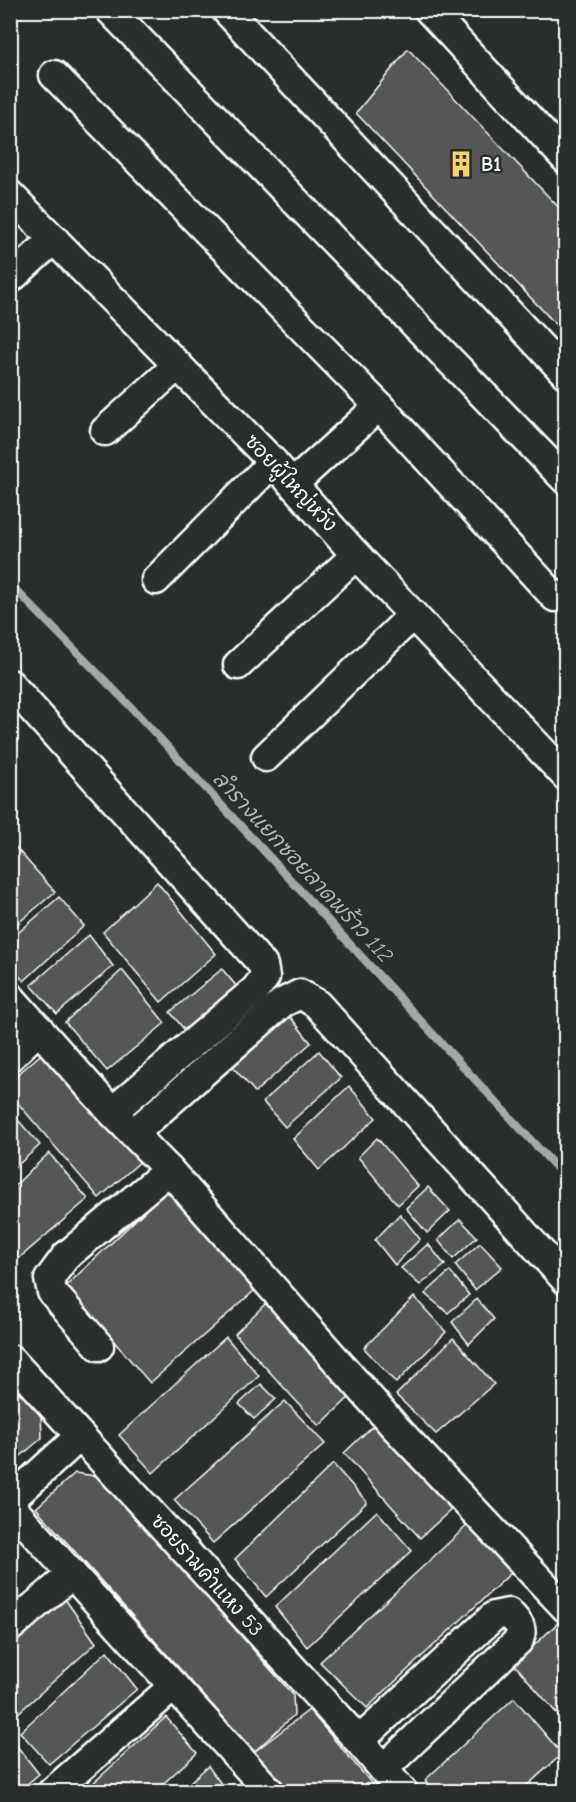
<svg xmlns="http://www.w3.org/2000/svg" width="576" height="1802" viewBox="0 0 576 1802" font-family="'Comic Neue','Playpen Sans Thai',sans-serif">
<rect width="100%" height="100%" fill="#2a2d2e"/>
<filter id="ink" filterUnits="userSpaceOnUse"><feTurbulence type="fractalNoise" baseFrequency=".0167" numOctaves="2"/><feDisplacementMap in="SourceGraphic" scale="12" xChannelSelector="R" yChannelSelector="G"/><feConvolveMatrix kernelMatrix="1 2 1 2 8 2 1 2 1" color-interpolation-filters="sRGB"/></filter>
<g filter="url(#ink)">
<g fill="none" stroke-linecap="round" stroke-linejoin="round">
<path stroke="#a6a7a7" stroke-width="8" d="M10,584L129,705L566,1178"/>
</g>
<g fill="#555758" stroke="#fff" stroke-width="1.5">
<path d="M408,49L566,215V335L356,113Z"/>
<path d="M10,841L55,892L10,930Z"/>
<path d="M157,882L216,954L161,1002L103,932Z"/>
<path d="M59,897L84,926L24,981L10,967V940Z"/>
<path d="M89,935L113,966L57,1014L31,985Z"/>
<path d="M222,969L238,988L187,1033L170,1012Z"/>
<path d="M122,970L165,1023L107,1071L65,1022Z"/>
<path d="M288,1014L311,1043L255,1092L231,1065Z"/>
<path d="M46,1050L141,1161L99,1198L10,1094V1081Z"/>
<path d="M319,1051L341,1078L285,1127L263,1102Z"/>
<path d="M349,1086L376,1118L319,1170L293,1139Z"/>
<path d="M10,1111L40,1145L10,1172Z"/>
<path d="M377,1138L418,1186L398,1205L358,1157Z"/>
<path d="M49,1153L88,1199L10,1266V1190Z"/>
<path d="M428,1187L450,1211L427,1233L406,1208Z"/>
<path d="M167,1190L255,1290L150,1383L66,1286Z"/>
<path d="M400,1214L420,1239L395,1265L375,1240Z"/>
<path d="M460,1219L477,1237L453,1259L438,1240Z"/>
<path d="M480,1243L502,1267L475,1290L455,1265Z"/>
<path d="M428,1244L445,1265L420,1285L401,1268Z"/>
<path d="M450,1271L469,1295L448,1313L425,1294Z"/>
<path d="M414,1297L446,1332L396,1383L364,1348Z"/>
<path d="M271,1298L354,1393L319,1426L235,1334Z"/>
<path d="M477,1299L494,1319L469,1344L452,1322Z"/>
<path d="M226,1337L259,1376L153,1473L119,1435Z"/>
<path d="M453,1338L494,1384L436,1434L396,1395Z"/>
<path d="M10,1382L41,1415L42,1438L10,1465Z"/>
<path d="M261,1384L276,1399L254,1419L239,1404Z"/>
<path d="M285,1401L325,1444L213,1543L174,1500Z"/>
<path d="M378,1421L454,1507L420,1538L344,1453Z"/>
<path d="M333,1464L367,1502L266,1597L235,1559Z"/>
<path d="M75,1473L102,1477L293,1695L294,1715L254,1752L36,1508Z"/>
<path d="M377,1511L412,1551L307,1647L275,1607Z"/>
<path d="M471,1522L513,1571L367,1708L320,1662Z"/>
<path d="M65,1599L96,1643L15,1716L10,1711V1645Z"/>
<path d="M560,1621L566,1626V1724L514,1664Z"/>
<path d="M107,1651L137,1689L49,1764L20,1732Z"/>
<path d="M514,1698L562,1754L520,1792H434L425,1780Z"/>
<path d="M309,1710L379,1792H292L254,1752Z"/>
<path d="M166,1717L197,1753L154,1792H97L91,1785Z"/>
<path d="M13,1741L39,1774L18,1792H10V1743Z"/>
<path d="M208,1766L227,1792H179Z"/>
</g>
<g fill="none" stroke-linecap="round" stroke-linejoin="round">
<g stroke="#fff" stroke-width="33">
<g id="minor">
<path d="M110,10L566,480"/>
<path d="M226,10L566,374"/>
<path d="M429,10L566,159"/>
<path d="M54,75L379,406L555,597"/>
<path d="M10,195L273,462L356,555L566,776"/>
<path d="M10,279L54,239"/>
<path d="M105,431L178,365"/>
<path d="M293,484L379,406"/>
<path d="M156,580L273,462"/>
<path d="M238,665L356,555"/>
<path d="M10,684L263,965L265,977L255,990L112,1112"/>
<path d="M266,757L413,615"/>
<path d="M10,997L112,1112L169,1170L395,1427L566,1608"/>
<path d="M10,1057L39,1029"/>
<path d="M134,1133L282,1003L300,994L317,1004L566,1280"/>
<path d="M99,1346L52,1292L49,1279L66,1256L169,1170"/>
<path d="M10,1359L359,1741L403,1792"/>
<path d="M10,1500L80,1436"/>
<path d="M10,1506L270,1792"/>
<path d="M10,1627L72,1574"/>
<path d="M359,1741L494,1616L509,1613C517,1622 524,1627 519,1640L383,1769"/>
<path d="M52,1792L174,1686"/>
</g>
</g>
<use href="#minor" stroke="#2a2d2e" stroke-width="28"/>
</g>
</g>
<defs>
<g id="building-bare" transform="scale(2.07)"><path d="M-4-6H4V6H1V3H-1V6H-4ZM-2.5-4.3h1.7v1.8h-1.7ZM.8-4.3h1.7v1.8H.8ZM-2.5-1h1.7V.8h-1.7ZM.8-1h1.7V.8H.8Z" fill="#ffd166" stroke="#2a2d2e" stroke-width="2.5" paint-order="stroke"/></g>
</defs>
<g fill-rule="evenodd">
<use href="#building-bare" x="461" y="164"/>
</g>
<g text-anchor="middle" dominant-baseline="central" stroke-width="5" stroke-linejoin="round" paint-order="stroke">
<g font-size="20" font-weight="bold" fill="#fff" stroke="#2a2d2e" text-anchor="start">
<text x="481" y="164">B1</text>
</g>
<g font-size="20" fill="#fff" stroke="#2a2d2e">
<text transform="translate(291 483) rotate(47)">ซอยผู้ใหญ่หวัง</text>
<text transform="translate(207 1575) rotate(48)">ซอยรามคำแหง 53</text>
</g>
<g font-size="21" font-style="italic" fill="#b4b6b6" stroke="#2a2d2e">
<text transform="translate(303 867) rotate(47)">ลำรางแยกซอยลาดพร้าว 112</text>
</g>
</g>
<rect width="576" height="1802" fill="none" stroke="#2a2d2e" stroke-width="36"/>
<rect x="18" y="18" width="540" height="1766" fill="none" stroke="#fff" stroke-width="2" filter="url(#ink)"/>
</svg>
